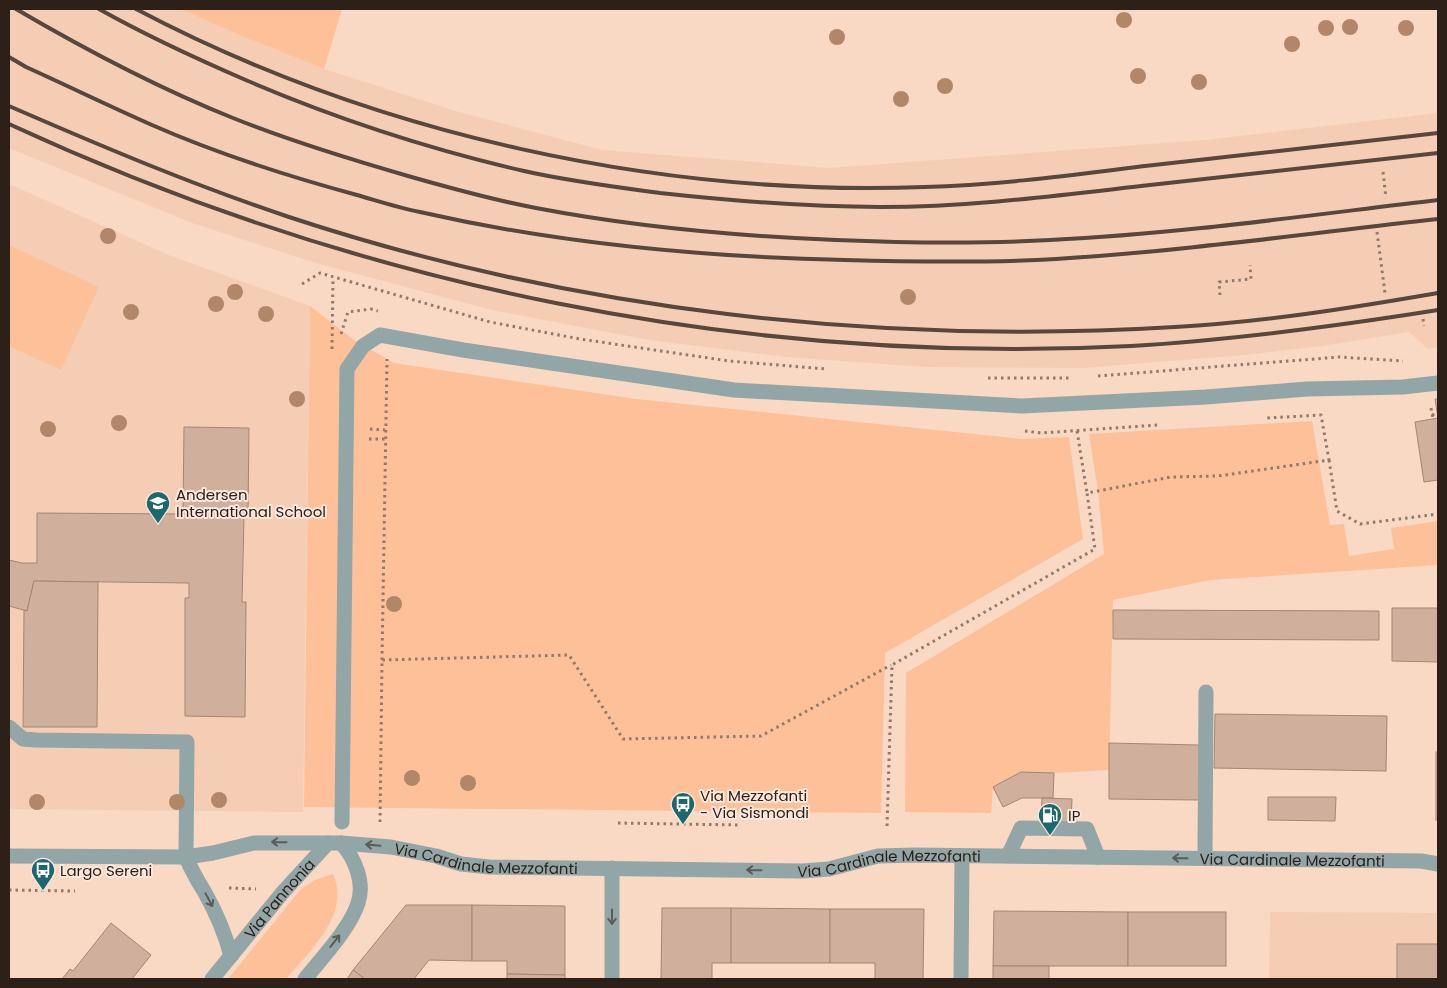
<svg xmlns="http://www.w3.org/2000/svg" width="1447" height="988" viewBox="0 0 1447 988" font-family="Poppins,sans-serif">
<rect width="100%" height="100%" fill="#f9d8c4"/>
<g fill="#f5cdb4">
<path d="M9,9H180L237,34L324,69L459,112L602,150L829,168L1205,140L1438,113V347L1428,349L1409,332L1322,346L1245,355L1082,368L926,367L787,357L649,340L492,310L316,263L192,223L9,148Z"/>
<path d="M9,184L171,256L310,306L303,812L9,809Z"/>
<path d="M1270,912L1438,913V979H1269Z"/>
</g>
<g fill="#fec098">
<path d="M180,9H342L324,69L237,34Z"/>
<path d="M9,245L99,287L61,370L9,346Z"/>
<path d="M310,306L354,340L394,363L636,399L1022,439L1069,437L1083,539L885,653L881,813L304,807Z"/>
<path d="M1312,421L1330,525L1344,524L1349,556L1394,549L1391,528L1438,521V565L1210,580L1113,600L1109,770L1054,773L1021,772L993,787L991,813L905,812L906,673L1104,554L1098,491L1089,434Z"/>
<path d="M333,874C351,915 310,950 286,979H228L301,889L315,880Z"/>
</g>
<g fill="#d0b09c" stroke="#a48673">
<path d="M1435,399H1438V480L1424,482L1415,422L1438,418Z"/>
<path d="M184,427L249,428L248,517H244L242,602H246L245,717L185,716V598H189V583L34,581L27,611L9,606V560L22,563H37V513L183,514Z"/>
<path d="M34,581L98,582L97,727H23L24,610L27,611Z"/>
<path d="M1392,608H1438V662L1392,661Z"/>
<path d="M1113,610L1379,611V640L1113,639Z"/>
<path d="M1215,714L1387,716L1386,771L1214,768Z"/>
<path d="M1109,743L1199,745V800L1109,799Z"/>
<rect x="1436" y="752" width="2" height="68"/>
<path d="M1021,772L1054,773L1053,798H1022L1003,807L993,787Z"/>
<path d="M1268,797H1336L1335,821L1268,820Z"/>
<path d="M1042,798L1072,799L1071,822L1041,821Z"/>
<path d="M406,905H472V961L429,960L414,979H365L353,970Z"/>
<path d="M472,905L565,906V975L507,974V961H472Z"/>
<path d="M662,908H731V963H712V979H661Z"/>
<path d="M731,908L830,909V963H731Z"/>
<path d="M830,909H924L923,979H875V963H830Z"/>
<path d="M994,911L1128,912V966H993Z"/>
<rect x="1128" y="912" width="98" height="54"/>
<path d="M111,923L151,955L132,979H62L70,969L73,971Z"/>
<rect x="1397" y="944" width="41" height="35"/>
<rect x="993" y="966" width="56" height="13"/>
<path d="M353,970L365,979H347Z"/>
<path d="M507,974L565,975V979H507Z"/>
</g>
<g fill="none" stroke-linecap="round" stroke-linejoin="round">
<g stroke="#907a6c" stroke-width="3" stroke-dasharray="2.5 4" stroke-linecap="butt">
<path d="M1383,172L1386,198"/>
<path d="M1377,232L1385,293"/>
<path d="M302,284L320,273L490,322L580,339L729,361L827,369"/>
<path d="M1220,295L1219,282L1251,279L1250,265"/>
<path d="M1423,319L1424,326"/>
<path d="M341,334L348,312L371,309L378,311"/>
<path d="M332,349L333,278"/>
<path d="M1098,376L1339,357L1403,361"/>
<path d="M988,378H1071"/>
<path d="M1431,408L1433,419"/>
<path d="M1432,415L1437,414"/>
<path d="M370,429L385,430"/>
<path d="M1025,431L1041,433L1158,425"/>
<path d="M1077,431L1087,493"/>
<path d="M369,439H385"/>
<path d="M1329,460L1337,511L1360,524L1438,514"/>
<path d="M382,660L387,359"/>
<path d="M380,822L382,660L569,655L623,739L761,736L891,665"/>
<path d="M618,823L740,825"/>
<path d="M887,826L892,665L1095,549L1087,493L1171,477L1218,476L1329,460L1321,415L1267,418"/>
<path d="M229,888L256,889"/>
<path d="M9,890L75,891"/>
</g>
<g stroke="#92a5a7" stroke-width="15">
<path d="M9,727L23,739L36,740L187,742L186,857"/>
<path d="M342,822L347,369L363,346L380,335L463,350L734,390L1022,406L1206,397L1307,389L1403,387L1438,383"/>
<path d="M1008,856L1021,828L1087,829L1098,857"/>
<path d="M1205,858L1206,692"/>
</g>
<g stroke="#92a5a7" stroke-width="15">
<path id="s1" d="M9,856L186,857L213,853L254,843H341L391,847L436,856L461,864L489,867L803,871L829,869L878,856L915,855L1421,861L1438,864"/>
<path d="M186,857C191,869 197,880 204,891C216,912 225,933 231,956"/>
<path id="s2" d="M212,979L283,892L328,843"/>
<path d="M305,979C321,959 351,927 358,903C365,883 355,858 341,843"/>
<path d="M612,979V868"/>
<path d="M961,979L962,856"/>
</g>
<g stroke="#58473d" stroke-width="4">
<path d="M16,9C86,50 158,88 233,118C290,141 349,159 408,176C450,188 493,200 536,208C635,227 736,236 836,240C908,243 979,244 1050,240C1179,234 1310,215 1438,200"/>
<path d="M99,9C147,36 197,59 248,81C337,119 429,149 524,171C568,181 615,187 660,193C733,201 807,207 881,207C971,207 1061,195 1150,185C1246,174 1342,163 1438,153"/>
<path d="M136,9C373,134 658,197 925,187C999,185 1072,175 1145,166C1243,155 1341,144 1438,133"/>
<path d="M9,57L26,67C68,86 109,106 152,125C218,154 287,176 357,195C378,201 399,208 420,212C560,244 703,257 845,260C915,262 986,263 1056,259C1184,251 1311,233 1438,219"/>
<path d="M9,106C101,146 193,185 289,217C574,311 877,345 1175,327C1264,322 1351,308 1438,293"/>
<path d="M9,124C359,286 746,366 1131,346C1234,340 1337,326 1438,310"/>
</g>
</g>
<g fill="#b28668">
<circle cx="1124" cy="20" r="8"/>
<circle cx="1350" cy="27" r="8"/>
<circle cx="1326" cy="28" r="8"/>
<circle cx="1406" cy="28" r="8"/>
<circle cx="837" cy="37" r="8"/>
<circle cx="1292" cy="44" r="8"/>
<circle cx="1138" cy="76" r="8"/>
<circle cx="1199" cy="82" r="8"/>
<circle cx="945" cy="86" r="8"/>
<circle cx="901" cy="99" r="8"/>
<circle cx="108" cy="236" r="8"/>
<circle cx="235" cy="292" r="8"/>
<circle cx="908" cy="297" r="8"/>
<circle cx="216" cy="304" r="8"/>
<circle cx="131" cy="312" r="8"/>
<circle cx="266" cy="314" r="8"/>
<circle cx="297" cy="399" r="8"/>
<circle cx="119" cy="423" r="8"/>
<circle cx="48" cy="429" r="8"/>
<circle cx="394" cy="604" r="8"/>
<circle cx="412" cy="778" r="8"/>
<circle cx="468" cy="783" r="8"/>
<circle cx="219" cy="800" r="8"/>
<circle cx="37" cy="802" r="8"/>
<circle cx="177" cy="802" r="8"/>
</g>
<defs><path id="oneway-shaft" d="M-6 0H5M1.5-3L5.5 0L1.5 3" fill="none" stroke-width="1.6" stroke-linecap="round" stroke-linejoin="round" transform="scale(1.25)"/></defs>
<g stroke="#5a5c59">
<use href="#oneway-shaft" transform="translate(279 842) rotate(-179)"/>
<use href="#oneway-shaft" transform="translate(373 845) rotate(-175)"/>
<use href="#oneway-shaft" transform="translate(1180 858) rotate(-179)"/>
<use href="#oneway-shaft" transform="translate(754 870) rotate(-179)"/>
<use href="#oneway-shaft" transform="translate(209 900) rotate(62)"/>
<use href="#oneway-shaft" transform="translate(612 917) rotate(90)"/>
<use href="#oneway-shaft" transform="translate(335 941) rotate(-52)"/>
</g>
<defs>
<g id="school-pin" transform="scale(1.25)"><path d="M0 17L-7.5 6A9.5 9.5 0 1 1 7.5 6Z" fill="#1c6870" stroke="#fce8dc"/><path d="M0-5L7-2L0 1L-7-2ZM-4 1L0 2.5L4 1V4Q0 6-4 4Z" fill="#fff"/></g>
<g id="bus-pin" transform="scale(1.25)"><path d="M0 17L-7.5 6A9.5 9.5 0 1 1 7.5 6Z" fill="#1c6870" stroke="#fce8dc"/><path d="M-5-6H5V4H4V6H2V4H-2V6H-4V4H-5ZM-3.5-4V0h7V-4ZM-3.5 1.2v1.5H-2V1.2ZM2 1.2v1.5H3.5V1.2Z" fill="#fff"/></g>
<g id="fuel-pin" transform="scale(1.25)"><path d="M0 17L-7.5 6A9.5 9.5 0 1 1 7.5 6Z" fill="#1c6870" stroke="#fce8dc"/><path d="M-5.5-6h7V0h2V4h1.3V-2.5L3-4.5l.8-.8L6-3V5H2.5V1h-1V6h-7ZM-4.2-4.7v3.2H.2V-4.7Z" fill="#fff"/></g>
</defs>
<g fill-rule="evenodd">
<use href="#school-pin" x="158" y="503"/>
<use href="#bus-pin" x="683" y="804"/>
<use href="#fuel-pin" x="1050" y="815"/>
<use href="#bus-pin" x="43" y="870"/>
</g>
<g text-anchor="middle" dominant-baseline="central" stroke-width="4" stroke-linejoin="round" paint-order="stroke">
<g font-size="15" fill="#2c2019" stroke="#fce8dc" text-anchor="start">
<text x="176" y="494">Andersen<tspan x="176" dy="17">International School</tspan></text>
<text x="700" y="795">Via Mezzofanti<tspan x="700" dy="17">- Via Sismondi</tspan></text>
<text x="1068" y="815">IP</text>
<text x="60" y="870">Largo Sereni</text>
</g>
<g font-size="15" fill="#2c2019" stroke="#fce8dc">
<text stroke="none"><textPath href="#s1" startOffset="480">Via Cardinale Mezzofanti</textPath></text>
<text stroke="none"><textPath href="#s1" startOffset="1289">Via Cardinale Mezzofanti</textPath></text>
<text stroke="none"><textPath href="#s1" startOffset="885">Via Cardinale Mezzofanti</textPath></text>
<text stroke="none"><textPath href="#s2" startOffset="105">Via Pannonia</textPath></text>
</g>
</g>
<rect width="1447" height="988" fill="none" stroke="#2c2019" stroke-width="20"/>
</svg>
